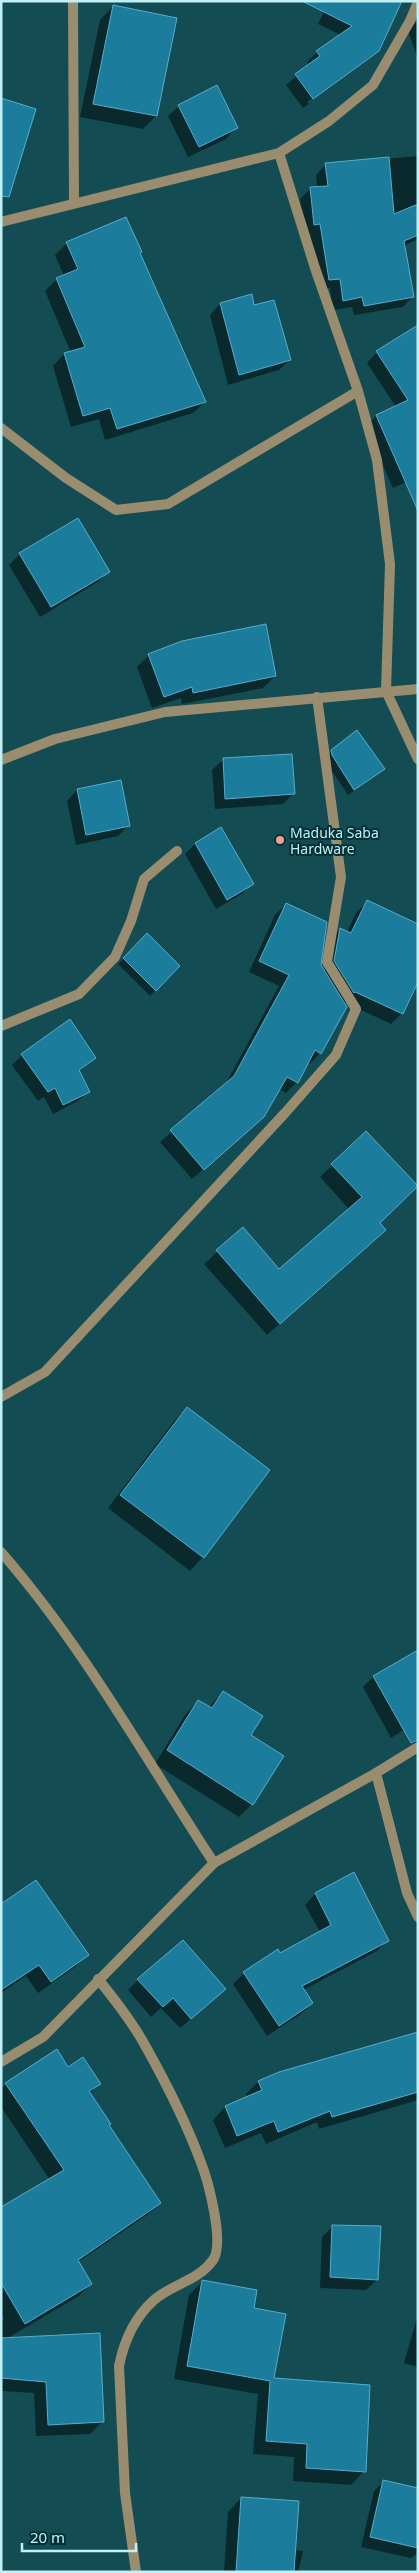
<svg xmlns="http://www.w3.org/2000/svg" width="419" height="2573" viewBox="0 0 419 2573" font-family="'Noto Sans',sans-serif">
<rect width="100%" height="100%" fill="#134d53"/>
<g fill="#0007">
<path d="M329,1L378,50L307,102L309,104L303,108L286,85L309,65L307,62L317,52L341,35L318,24Z"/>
<path d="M113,6L156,116L143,129L80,117L100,20Z"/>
<path d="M418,20V59L408,31Z"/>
<path d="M179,106L236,128L226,139L188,157L168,116Z"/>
<path d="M418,156V239L404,246L413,296L403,307L354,315L352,307L333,310L330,288L320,290L310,234H304L300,199L310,189L317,188L316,175L326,164Z"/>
<path d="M67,243L139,253L205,402L193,413L105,440L99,419L71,427L53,366L64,354L71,353L45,291L57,279L64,276L55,255Z"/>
<path d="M251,296L254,306L290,360L279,370L228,385L210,315L220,304Z"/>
<path d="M418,326V477L393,488L366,427L376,416L396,407L367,363L377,352Z"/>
<path d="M20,554L109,571L98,582L40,617L9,565Z"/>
<path d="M149,655L275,676L263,688L182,704L181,698L152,708L137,667Z"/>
<path d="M332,751L384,769L348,795L326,762V757Z"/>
<path d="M223,760L294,793L283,804L215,809L212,770Z"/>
<path d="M77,790L129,825L118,836L76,845L67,801Z"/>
<path d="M221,829L252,883L242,894L216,909L185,854L195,844Z"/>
<path d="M367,902L402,1013L391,1024L344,1002L320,1053L310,1064L307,1062L297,1082L286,1093L279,1089L256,1123L192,1179L160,1142L225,1085L279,986L249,972L275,915L286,904L324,972L329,940L340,929L347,932L356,913Z"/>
<path d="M147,935L178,966L150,996L118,964Z"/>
<path d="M69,1021L95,1057L78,1072L88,1091L78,1101L53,1114L44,1097L38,1101L12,1065L22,1055Z"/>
<path d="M366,1133L378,1223L385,1230L267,1335L204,1264L243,1228L279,1271L349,1209L320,1177Z"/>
<path d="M187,1408L269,1471L203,1557L190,1571L108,1508L174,1421Z"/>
<path d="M418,1651V1751L405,1729L391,1738L363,1687L374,1676Z"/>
<path d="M223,1692L249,1735L252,1804L239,1817L155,1764L185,1715L198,1701L208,1708Z"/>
<path d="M353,1874L387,1940L377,1951L303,1990L312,2003L301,2014L267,2036L233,1984L244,1973L320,1932L305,1905L315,1894Z"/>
<path d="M1,1906L87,1955L75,1967L38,1993L26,1976L1,1993Z"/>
<path d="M138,1980L214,1999L180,2028L161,2008L151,2017L128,1990Z"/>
<path d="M418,2033V2100L319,2129L317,2122L266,2144L261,2133L225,2148L213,2120L225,2107L248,2098L246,2094L258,2082L279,2073Z"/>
<path d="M68,2068L99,2084L89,2094L107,2126L160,2203L147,2215L78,2262L91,2284L79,2296L6,2339L103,2421L90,2434L36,2436L34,2393L1,2391V2320H4L1,2316V2208L50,2180L1,2107V2089L6,2084Z"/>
<path d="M333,2226L377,2280L366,2290L320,2288L322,2237Z"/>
<path d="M203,2281L253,2309L273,2380L364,2471L351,2485L293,2481L294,2457L253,2454L258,2394L174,2379L189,2295Z"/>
<path d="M418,2314V2367L404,2363Z"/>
<path d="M384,2481L418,2489V2553L411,2558L361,2547L374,2491Z"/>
<path d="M241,2498L294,2550L303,2551L298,2572H224L228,2512Z"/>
</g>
<g fill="#1c7c9c" stroke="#56adcf">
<path d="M302,1H402L379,51L313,99L295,74L320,56L316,51L352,26Z"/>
<path d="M113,5L177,18L157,116L93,104Z"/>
<path d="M217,85L238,128L199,147L178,105Z"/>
<path d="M1,98L36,109L9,197L1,196Z"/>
<path d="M389,157L394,214L418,204V235L404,241L414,297L364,306L362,297L343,301L340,279L329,280L320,224L314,225L310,187L328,186L325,163Z"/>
<path d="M126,217L142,252L140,253L206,402L117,429L110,408L83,416L64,353L85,347L56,278L78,269L66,242Z"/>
<path d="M252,294L254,305L274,300L291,360L239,375L220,303Z"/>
<path d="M418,325V511L376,415L408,400L376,351Z"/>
<path d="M78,518L110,572L51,607L19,553Z"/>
<path d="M266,624L276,676L193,693L192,687L164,697L148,654L182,641Z"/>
<path d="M357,730L385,769L354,790L332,755L331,750Z"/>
<path d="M292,754L295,794L225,799L223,758Z"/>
<path d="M121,780L130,826L86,835L77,789Z"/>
<path d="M221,827L254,884L227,900L195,843Z"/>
<path d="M367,900L418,924V982L403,1014L355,992L354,993L334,961L340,928L351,933Z"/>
<path d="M286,903L327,922L321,965L347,1007L321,1054L315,1050L298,1083L287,1077L264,1117L204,1170L170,1130L234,1076L289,975L259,961Z"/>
<path d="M147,933L180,966L156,991L123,958Z"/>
<path d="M70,1019L96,1058L79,1070L90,1092L63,1105L55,1088L48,1092L21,1054Z"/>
<path d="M366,1131L418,1186L380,1223L386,1230L280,1324L216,1250L243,1227L279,1269L362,1197L331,1164Z"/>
<path d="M187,1407L270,1470L204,1558L120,1495Z"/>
<path d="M418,1650V1740L411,1743L373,1676Z"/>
<path d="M223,1691L263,1716L251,1735L284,1756L253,1805L167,1750L198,1700L212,1708Z"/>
<path d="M354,1872L389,1941L302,1986L313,2003L279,2026L243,1972L278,1949L280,1953L331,1925L315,1893Z"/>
<path d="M36,1880L89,1955L51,1982L39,1965L1,1990V1904Z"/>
<path d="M183,1940L226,1989L191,2019L173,1998L163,2007L137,1979Z"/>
<path d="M418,2032V2092L332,2117L330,2111L278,2132L274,2121L237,2136L225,2106L262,2090L258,2081L279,2072Z"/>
<path d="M57,2049L68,2067L83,2057L101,2084L89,2091L111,2124L109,2125L161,2203L78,2260L92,2284L25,2324L1,2283V2207L64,2170L5,2083Z"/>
<path d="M332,2225L381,2226L378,2280L330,2277Z"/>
<path d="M202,2280L257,2290L254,2308L286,2314L274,2378L370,2385L366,2472L306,2468L307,2444L266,2441L270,2381L187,2366Z"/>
<path d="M100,2333L104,2422L48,2425L46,2382L1,2378V2338Z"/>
<path d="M383,2480L418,2488V2548L370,2537Z"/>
<path d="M241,2497L299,2501L294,2572H236Z"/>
</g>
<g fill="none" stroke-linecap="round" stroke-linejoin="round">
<g stroke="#998c6f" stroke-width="10">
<path d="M73,1L74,203"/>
<path d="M279,153L315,268L358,391L377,460L390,564L386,691L418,759"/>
<path d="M1,222L279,153L329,121L373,85L410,21L418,2"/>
<path d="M1,428L66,478L116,510L168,504L358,391"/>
<path d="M1,760L55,739L165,712L418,689"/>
<path d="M1,1026L79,994L115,957L131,921L144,879L177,851"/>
<path d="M1,1397L45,1372L285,1113L336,1055L356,1009L327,962L341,877L317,697"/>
<path d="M1,1552C84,1647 145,1758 214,1863"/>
<path d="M376,1773L418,1747"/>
<path d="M98,1979C116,2001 133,2023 146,2047C166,2083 186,2122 200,2160C208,2180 225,2243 213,2260C198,2281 172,2284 154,2300C135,2317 124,2341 119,2366L125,2493L136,2572"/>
<path d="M1,2062L43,2037L214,1863L376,1773L407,1893L418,1917"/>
</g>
</g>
<circle fill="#f59c93" stroke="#013136" stroke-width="2" cx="280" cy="840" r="5"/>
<g text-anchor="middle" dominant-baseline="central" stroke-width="4" stroke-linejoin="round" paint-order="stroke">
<g font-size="14" fill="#c1eff6" stroke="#013136" text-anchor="start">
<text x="290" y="832">Maduka Saba<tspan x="290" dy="16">Hardware</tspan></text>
</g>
</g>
<rect width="419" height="2573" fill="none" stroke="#c1eff6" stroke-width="5"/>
<path d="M22 2543v8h114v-8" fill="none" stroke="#c1eff6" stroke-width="2.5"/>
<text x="30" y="2543" font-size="15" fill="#c1eff6" stroke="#013136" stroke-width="4" paint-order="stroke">20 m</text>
</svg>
